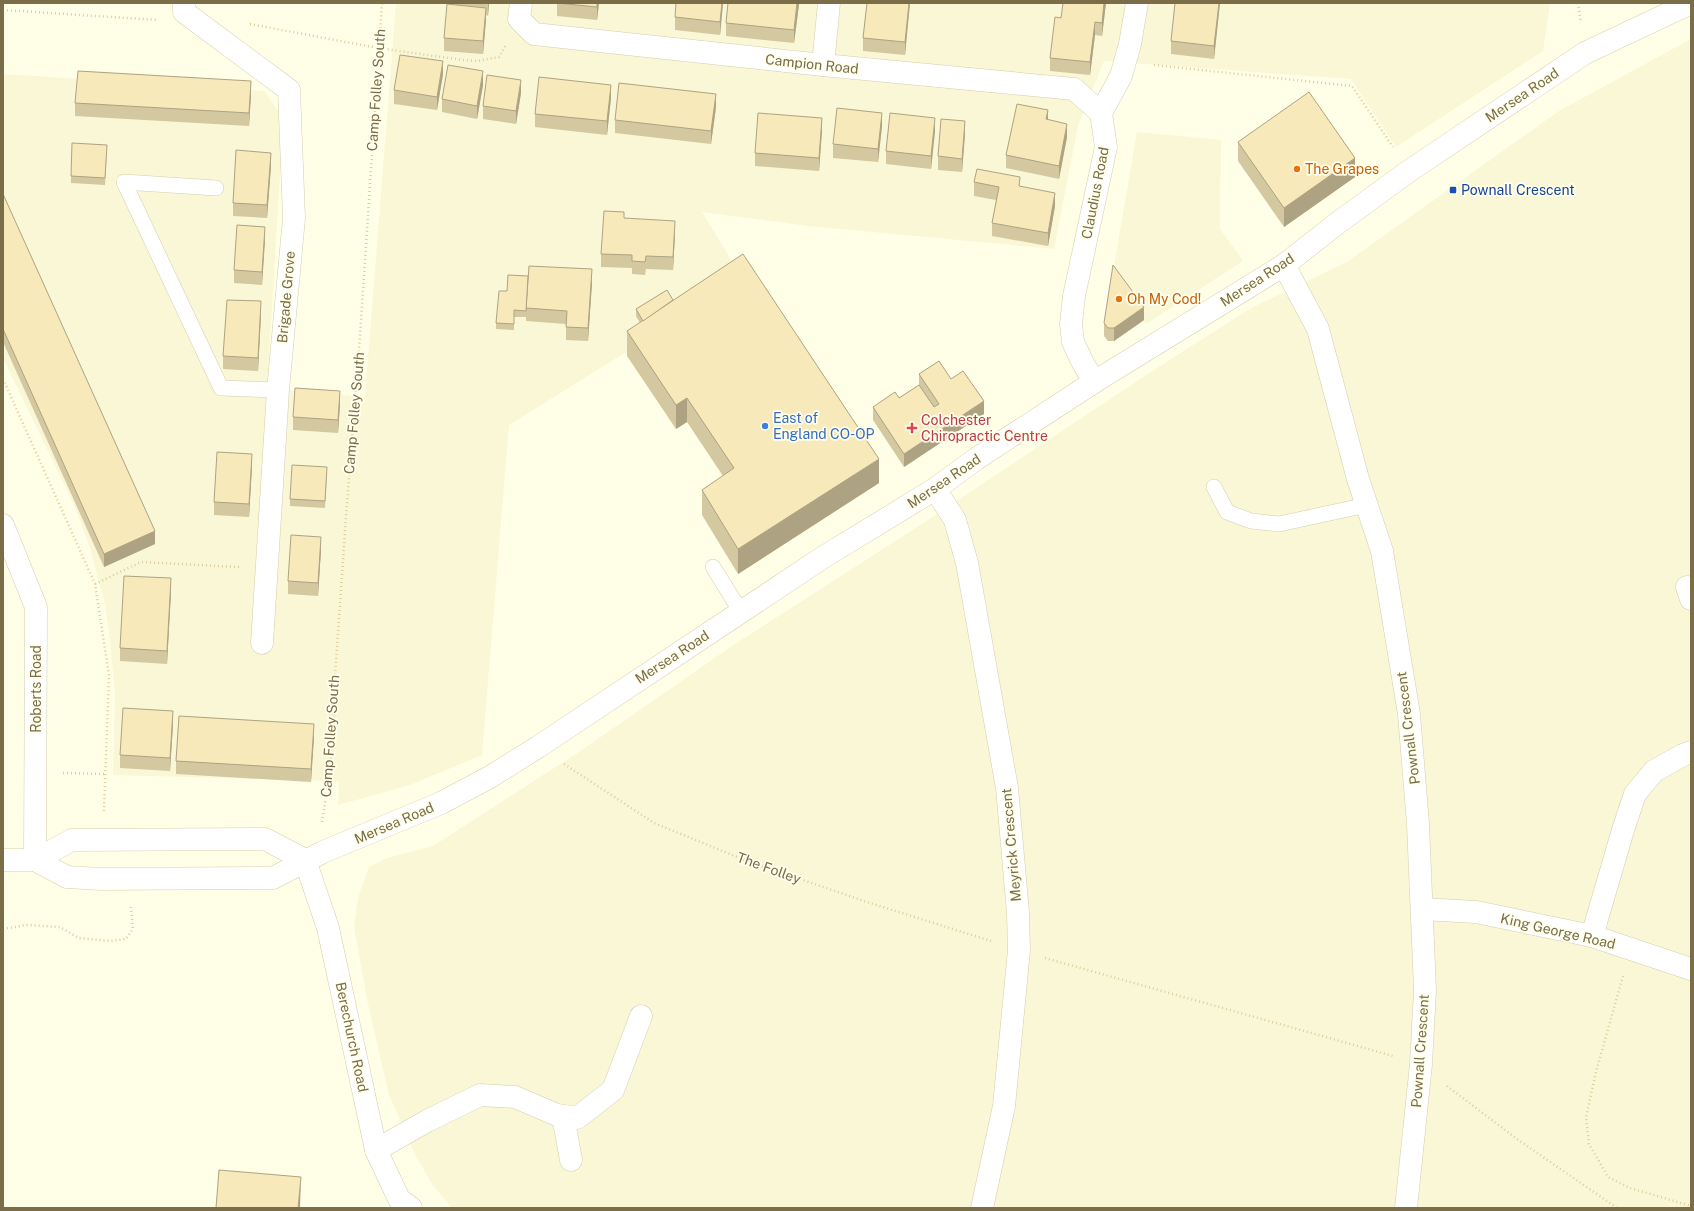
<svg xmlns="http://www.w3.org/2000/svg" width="1694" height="1211" viewBox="0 0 1694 1211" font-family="'Public Sans',sans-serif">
<rect width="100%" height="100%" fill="#fffee6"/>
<g fill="#f9f7d6">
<path d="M396,3H1550L1543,51L1396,147L1351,79L1104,61L1078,125L1054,249L809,226L702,212L743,279L509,425L482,755L410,785L338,805L339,781L113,775L115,694L110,639L105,604L90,548L75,507L3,358V74L264,91L278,110L283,126L267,388L365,397Z"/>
<path d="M1691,39V1208H452L432,1184L416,1156L389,1095L368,1004L354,927L358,898L369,867L387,858L433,846L579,752L735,644L925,522L1154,370L1251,308L1347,262L1559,111Z"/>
<path d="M1137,132L1221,140L1220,229L1243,261L1146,324L1113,272Z"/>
</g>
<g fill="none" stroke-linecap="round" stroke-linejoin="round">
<g stroke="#d5cead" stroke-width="16">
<g id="service">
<path d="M216,188L124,182L221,388L278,390"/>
<path d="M1214,487L1227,512L1251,521L1279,524L1367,505"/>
<path d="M713,567L741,612"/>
</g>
</g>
<g stroke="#d5cead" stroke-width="23">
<g id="minor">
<path d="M184,3V12L289,90L294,218L278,390L262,643"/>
<path d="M521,3L519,19L534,34L823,65L1074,89L1101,113"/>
<path d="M823,65L829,3"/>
<path d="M1284,265L1318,329L1358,479L1382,551L1409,714L1418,824L1425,990L1421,1064L1406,1208"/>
<path d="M1094,382L1083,363L1073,342L1071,324L1074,296L1106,147L1101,113L1121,76L1130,44L1137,3"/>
<path d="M935,489L955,520L967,563L1007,788L1018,913L1019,950L1004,1106L982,1208"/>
<path d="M3,525L36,607L35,860"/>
<path d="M1687,587L1691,599"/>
<path d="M1422,909L1476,912L1592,936L1691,969"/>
<path d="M1592,936L1623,830L1635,794L1654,771L1683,755L1691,752"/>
<path d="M563,1116L571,1160"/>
<path d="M376,1150L427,1121L480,1095L515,1097L557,1115L577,1118L613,1090L641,1016"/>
</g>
</g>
<g stroke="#d5cead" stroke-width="23">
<path id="tertiary" d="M305,860L328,928L376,1150L399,1199L411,1208"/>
</g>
<g stroke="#d8cfa9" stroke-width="23">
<g id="secondary">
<path d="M3,860H35L72,840L265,839L305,860"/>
<path d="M35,860L67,877L101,879L273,878L323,852L441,803L490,777L538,747L822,558L935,489L976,459L1094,382L1284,265L1339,222L1409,171L1585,53L1691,3"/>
</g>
</g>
<g stroke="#ddcd9d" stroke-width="2.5" stroke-dasharray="1 3" stroke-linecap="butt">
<path d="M1578,3L1581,23"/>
<path d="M3,10L158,20"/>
<path d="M250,24L378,48L463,60L477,61L499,57L506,45"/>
<path d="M1154,65L1352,86L1393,147"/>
<path d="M3,379L95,584L109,675L104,811"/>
<path d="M95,584L141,562L239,567"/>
<path d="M564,764L654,823L747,861L870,903L991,941"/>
<path d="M63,773L105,774"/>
<path d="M322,822L330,771L331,734L346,517L360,336L382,3"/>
<path d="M3,929L26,925L60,927L79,938L110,941L126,939L133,929L131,907"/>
<path d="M1045,958L1393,1056"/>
<path d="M1623,976L1596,1072L1586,1117L1589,1144L1608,1177L1630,1188L1691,1206"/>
<path d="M1447,1086L1517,1139L1617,1208"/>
</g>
<use href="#service" stroke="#fff" stroke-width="15"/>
<use href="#minor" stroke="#fff" stroke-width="22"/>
<use href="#tertiary" stroke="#fff" stroke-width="22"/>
<use href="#secondary" stroke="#fff" stroke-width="22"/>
</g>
<g fill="#d4c8a0">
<path d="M449,3H489L488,16L486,15L483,54L444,51V38Z"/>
<path d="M557,3H599L597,20L557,16Z"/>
<path d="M723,3L720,35L675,30V17Z"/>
<path d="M799,3L794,43L726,36V23Z"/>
<path d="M867,3H910L905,55L863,51V38Z"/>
<path d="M1106,3L1102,36L1095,35L1090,75L1050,71V58L1061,18Z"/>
<path d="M1175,3H1220L1214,59L1171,54V41Z"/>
<path d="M443,74L437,110L394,104V90Z"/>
<path d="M483,85L477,119L442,112V99Z"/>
<path d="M521,93L516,124L483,119V106Z"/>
<path d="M251,94L249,126L75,116V103Z"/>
<path d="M611,98L607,135L535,127V114Z"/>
<path d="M716,107L711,144L615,133V120Z"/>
<path d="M1048,120L1067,137L1059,179L1006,168V155Z"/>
<path d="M882,126L878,162L833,158V144Z"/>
<path d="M822,131L819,171L755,166V153Z"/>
<path d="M935,131L931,169L886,164V151Z"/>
<path d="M965,134L962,172L938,170V156Z"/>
<path d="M1238,142L1355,177L1284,227L1238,161Z"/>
<path d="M107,152L105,185L71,183V176Z"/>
<path d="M271,166L267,218L233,216V203Z"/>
<path d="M974,182L1020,186L1055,206L1048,246L992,236V223L996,200L974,196Z"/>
<path d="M3,194L155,544L104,567L3,342Z"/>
<path d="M624,218L675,234L673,270L646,269L645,275L632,274V268L601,267V254Z"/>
<path d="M265,240L262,285L234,283V270Z"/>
<path d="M528,276L592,283L588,341L566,340V324L526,321V317H514V330L496,329V323L507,291Z"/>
<path d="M673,300L879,483L738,574L702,515V490L723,476L687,422L676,429L627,356V331L640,323L636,316V309Z"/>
<path d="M261,314L258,371L223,369V356Z"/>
<path d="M1144,320L1114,341H1108L1104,336V323Z"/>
<path d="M919,374L951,379L984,414L904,467L873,420V407L899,398L919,385Z"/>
<path d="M340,404L338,433L293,430V417Z"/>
<path d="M252,467L249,517L214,515V502Z"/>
<path d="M327,474L325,508L290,506V499Z"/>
<path d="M321,550L318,596L288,594V581Z"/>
<path d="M171,592L167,664L120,661V648Z"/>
<path d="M173,724L170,771L120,768V755Z"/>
<path d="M314,737L311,782L176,774V761Z"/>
</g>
<g fill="#ada382">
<path d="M488,3H489L488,16Z"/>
<path d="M597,3H599L597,20Z"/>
<path d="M722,3H723L720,35V22Z"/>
<path d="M797,3H799V5L794,43V30Z"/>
<path d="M909,3H910L905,55V42Z"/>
<path d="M1104,3H1106L1102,36V23Z"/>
<path d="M1219,3H1220L1214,59V46Z"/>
<path d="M486,8V21L483,54V41Z"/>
<path d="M1095,22V35L1090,75V62Z"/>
<path d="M443,61V74L437,110V97Z"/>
<path d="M483,71V85L477,119V106Z"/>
<path d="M521,80V93L516,124V111Z"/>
<path d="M251,81V94L249,126V113Z"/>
<path d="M611,85V98L607,135V121Z"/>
<path d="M716,94V107L711,144V131Z"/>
<path d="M1048,110V123L1046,119Z"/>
<path d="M882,113V126L878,162V149Z"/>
<path d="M822,118V131L819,171V158Z"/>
<path d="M935,118V131L931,169V156Z"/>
<path d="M965,121V134L962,172V159Z"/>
<path d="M1067,124V137L1059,179V166Z"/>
<path d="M271,153V166L267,218V205Z"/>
<path d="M1355,158V177L1284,227V208Z"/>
<path d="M1055,193V206L1048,246V233Z"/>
<path d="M675,221V234L673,270V257Z"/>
<path d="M265,227V240L262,285V272Z"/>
<path d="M592,269V283L588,341V328Z"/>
<path d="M261,301V314L258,371V358Z"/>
<path d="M1144,307V320L1114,341V328Z"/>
<path d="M340,391V404L338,433V420Z"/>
<path d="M687,398V422L676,429V405Z"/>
<path d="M984,401V414L904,467V454Z"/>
<path d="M252,454V467L249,517V504Z"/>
<path d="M879,459V483L738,574V549Z"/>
<path d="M155,531V544L104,567V554Z"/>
<path d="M321,537V550L318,596V583Z"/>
<path d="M171,578V592L167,664V651Z"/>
<path d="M173,711V724L170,771V758Z"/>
<path d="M314,724V737L311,782V769Z"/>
<path d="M301,1177L300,1208H298Z"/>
</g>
<g fill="#f7e9ba" stroke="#ada382">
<path d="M557,3H597V7Z"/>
<path d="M676,3H722L720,22L675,17Z"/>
<path d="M728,3H797L794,30L726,23Z"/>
<path d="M867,3H909L905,42L863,38Z"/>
<path d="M1063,3H1104L1102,23L1095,22L1090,62L1050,58L1055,17L1061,18Z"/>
<path d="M1175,3H1219L1214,46L1171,41Z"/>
<path d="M447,4L486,8L483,41L444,38Z"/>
<path d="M400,55L443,61L437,97L394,90Z"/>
<path d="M448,65L483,71L477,106L442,99Z"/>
<path d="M78,71L251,81L249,113L75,103Z"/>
<path d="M487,75L521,80L516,111L483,106Z"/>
<path d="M539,77L611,85L607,121L535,114Z"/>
<path d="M619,83L716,94L711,131L615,120Z"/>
<path d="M1309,92L1355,158L1284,208L1238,142Z"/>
<path d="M1017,104L1048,110L1046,119L1067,124L1059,166L1006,155Z"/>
<path d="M837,108L882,113L878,149L833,144Z"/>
<path d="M758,113L822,118L819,158L755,153Z"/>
<path d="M890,113L935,118L931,156L886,151Z"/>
<path d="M941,119L965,121L962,159L938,156Z"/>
<path d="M72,143L107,145L105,178L71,176Z"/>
<path d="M236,150L271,153L267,205L233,203Z"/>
<path d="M977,169L1020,177L1019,186L1055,193L1048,233L992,223L999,187L974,182Z"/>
<path d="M3,194L155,531L104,554L3,329Z"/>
<path d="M604,211L624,212V218L675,221L673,257L646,256L645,262L632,261V255L601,254Z"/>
<path d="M237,225L265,227L262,272L234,270Z"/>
<path d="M743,254L879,459L738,549L702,490L734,468L687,398L676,405L627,331Z"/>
<path d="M1113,265L1144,307L1114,328H1108L1104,323Z"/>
<path d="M529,266L592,269L588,328L566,327L567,311L526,308Z"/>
<path d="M508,275L528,276L526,311L514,310V324L496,323L499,291H507Z"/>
<path d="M667,290L673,300L643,321L636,309Z"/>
<path d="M227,300L261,301L258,358L223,356Z"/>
<path d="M939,361L951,379L963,371L984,401L904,454L873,407L895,392L899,398L919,385L934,407L939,404L919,374Z"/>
<path d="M295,388L340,391L338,420L293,417Z"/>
<path d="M217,452L252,454L249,504L214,502Z"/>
<path d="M292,465L327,467L325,501L290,499Z"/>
<path d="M291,535L321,537L318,583L288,581Z"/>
<path d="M124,576L171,578L167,651L120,648Z"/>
<path d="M123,708L173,711L170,758L120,755Z"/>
<path d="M179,716L314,724L311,769L176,761Z"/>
<path d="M219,1170L301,1177L298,1208H216Z"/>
</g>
<g fill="#e8710a" stroke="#ffe" stroke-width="1.5">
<circle cx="1297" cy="169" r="4"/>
<circle cx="1119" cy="299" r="4"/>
</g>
<rect fill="#1a4fb4" stroke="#ffe" stroke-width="1.5" x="1449" y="186" width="8" height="8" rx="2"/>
<circle fill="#3f7fe0" stroke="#ffe" stroke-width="1.5" cx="765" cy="426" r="4"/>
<path fill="#e0444e" stroke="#ffe" stroke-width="1.5" d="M910 422h4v4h4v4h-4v4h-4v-4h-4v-4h4z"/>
<g text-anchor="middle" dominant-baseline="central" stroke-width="3.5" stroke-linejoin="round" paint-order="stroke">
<g font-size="14" fill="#7b6d47" stroke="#ffe">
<text transform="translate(812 64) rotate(6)">Campion Road</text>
<text transform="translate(376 90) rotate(-86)">Camp Folley South</text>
<text transform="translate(1522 95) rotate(-34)">Mersea Road</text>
<text transform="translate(1095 193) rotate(-79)">Claudius Road</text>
<text transform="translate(1257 280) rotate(-33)">Mersea Road</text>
<text transform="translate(286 297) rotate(-85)">Brigade Grove</text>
<text transform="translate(354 413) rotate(-85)">Camp Folley South</text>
<text transform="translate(944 481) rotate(-34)">Mersea Road</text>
<text transform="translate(672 657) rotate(-33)">Mersea Road</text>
<text transform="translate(36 689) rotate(-90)">Roberts Road</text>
<text transform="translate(1408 728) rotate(-97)">Pownall Crescent</text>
<text transform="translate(330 736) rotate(-86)">Camp Folley South</text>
<text transform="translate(394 823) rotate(-23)">Mersea Road</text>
<text transform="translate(1011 845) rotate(-95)">Meyrick Crescent</text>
<text transform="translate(769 868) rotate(20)">The Folley</text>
<text transform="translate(1558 931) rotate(13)">King George Road</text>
<text transform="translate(352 1037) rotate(78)">Berechurch Road</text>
<text transform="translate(1420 1051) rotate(-86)">Pownall Crescent</text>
</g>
<g font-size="14" fill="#c56008" stroke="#ffe" text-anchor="start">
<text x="1305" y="169">The Grapes</text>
<text x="1127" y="299">Oh My Cod!</text>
</g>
<g font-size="14" fill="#164399" stroke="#ffe" text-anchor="start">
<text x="1461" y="190">Pownall Crescent</text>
</g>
<g font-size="14" fill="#366cbe" stroke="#ffe" text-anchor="start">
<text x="773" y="418">East of<tspan x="773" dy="16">England CO-OP</tspan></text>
</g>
<g font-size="14" fill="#be3a42" stroke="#ffe" text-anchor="start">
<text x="921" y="420">Colchester<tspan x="921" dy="16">Chiropractic Centre</tspan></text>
</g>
</g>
<rect width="1694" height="1211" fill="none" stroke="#7b6d47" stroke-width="8"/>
</svg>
